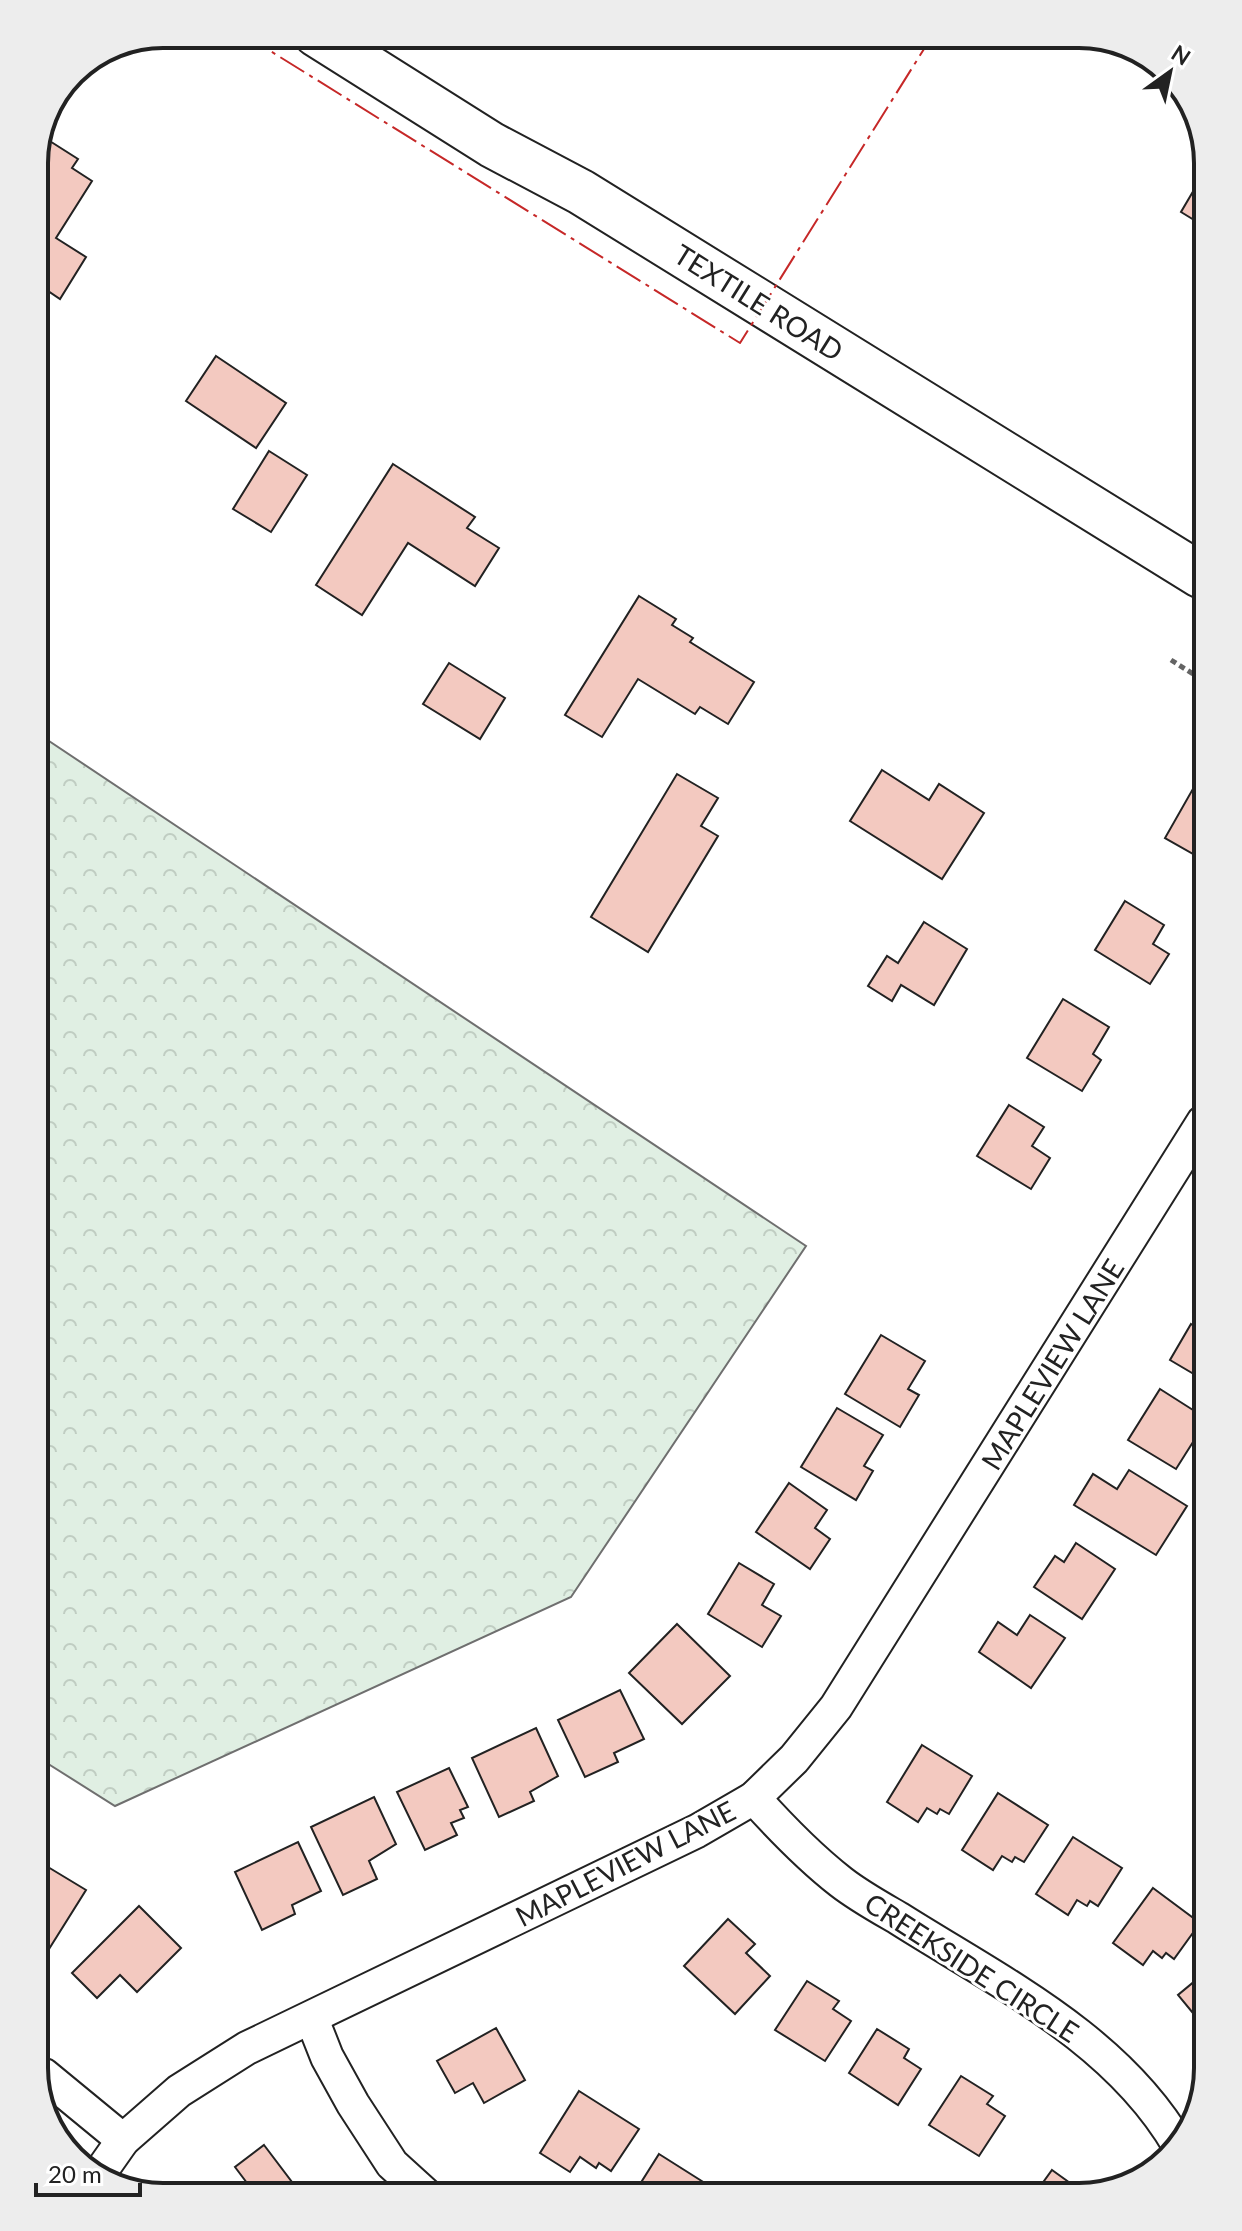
<svg xmlns="http://www.w3.org/2000/svg" width="1242" height="2231" viewBox="0 0 1242 2231" font-family="Lato,sans-serif">
<defs>
<pattern id="forest-crowns" width="20" height="18" patternUnits="userSpaceOnUse" patternTransform="scale(2)"><rect width="20" height="18" fill="#e0efe3"/><path d="M2 6a3 3 0 1 1 6 0M12 15a3 3 0 1 1 6 0" fill="none" stroke="#c0cdc2"/></pattern>
</defs>
<rect width="100%" height="100%" fill="#fff"/>
<path fill="url(#forest-crowns)" stroke="#6f6f6f" stroke-width="2" d="M37,733L806,1246L571,1597L115,1806L42,1760Z"/>
<g fill="#f3c9c0" stroke="#222" stroke-width="2">
<path d="M45,138L78,159L72,168L92,181L56,238L86,257L60,299L45,289L37,302L34,155Z"/>
<path d="M1198,183L1199,223L1181,212Z"/>
<path d="M216,356L286,403L256,448L186,401Z"/>
<path d="M269,451L307,475L271,532L233,509Z"/>
<path d="M393,464L475,517L467,528L499,548L475,586L408,543L362,615L316,585Z"/>
<path d="M639,596L676,619L672,625L693,638L690,642L754,682L728,724L700,707L695,714L638,679L602,737L565,715Z"/>
<path d="M449,663L505,698L480,739L423,704Z"/>
<path d="M882,770L929,800L939,784L984,813L942,879L850,821Z"/>
<path d="M677,774L718,798L701,826L718,836L648,952L591,917Z"/>
<path d="M1194,787L1201,791L1202,859L1165,838Z"/>
<path d="M1125,901L1164,925L1153,944L1169,954L1150,984L1095,950Z"/>
<path d="M924,922L967,949L934,1005L901,985L892,1001L868,986L887,956L898,963Z"/>
<path d="M1063,999L1109,1027L1093,1054L1101,1060L1082,1091L1027,1058Z"/>
<path d="M1009,1105L1044,1127L1032,1146L1050,1158L1031,1189L977,1156Z"/>
<path d="M1191,1324L1204,1332V1380L1170,1360Z"/>
<path d="M881,1335L925,1361L908,1389L919,1395L900,1427L845,1394Z"/>
<path d="M1160,1389L1204,1417L1205,1423L1176,1469L1128,1440Z"/>
<path d="M837,1408L883,1435L864,1466L873,1471L856,1500L801,1467Z"/>
<path d="M1129,1470L1187,1506L1156,1555L1074,1505L1093,1474L1117,1489Z"/>
<path d="M789,1483L827,1510L815,1528L830,1539L810,1569L756,1532Z"/>
<path d="M1076,1543L1115,1569L1082,1619L1034,1587L1055,1556L1064,1562Z"/>
<path d="M739,1563L774,1584L762,1605L781,1616L762,1647L708,1614Z"/>
<path d="M1030,1615L1065,1638L1031,1688L979,1652L998,1622L1017,1635Z"/>
<path d="M677,1624L730,1676L682,1724L629,1673Z"/>
<path d="M620,1690L644,1739L614,1753L618,1762L585,1777L558,1720Z"/>
<path d="M536,1728L558,1776L530,1792L534,1801L499,1817L472,1758Z"/>
<path d="M922,1745L972,1776L949,1814L940,1809L937,1814L927,1808L918,1822L887,1802Z"/>
<path d="M449,1768L468,1807L460,1810L464,1818L451,1823L457,1835L425,1850L397,1792Z"/>
<path d="M998,1793L1048,1825L1024,1862L1015,1857L1012,1862L1002,1856L993,1870L962,1850Z"/>
<path d="M374,1797L396,1844L369,1861L377,1879L343,1895L311,1827Z"/>
<path d="M1073,1837L1122,1868L1098,1906L1090,1901L1087,1906L1077,1900L1068,1915L1036,1894Z"/>
<path d="M298,1842L321,1891L292,1905L295,1914L262,1930L235,1872Z"/>
<path d="M43,1864L86,1890L44,1957H43Z"/>
<path d="M1153,1888L1200,1923L1174,1959L1166,1953L1162,1958L1153,1951L1143,1965L1113,1943Z"/>
<path d="M139,1906L181,1948L137,1992L120,1975L97,1998L72,1973Z"/>
<path d="M728,1919L755,1944L746,1953L770,1976L735,2014L684,1966Z"/>
<path d="M1207,1971V2020L1202,2024L1178,1995Z"/>
<path d="M807,1981L839,2001L833,2009L851,2021L825,2061L775,2030Z"/>
<path d="M496,2028L525,2080L484,2103L473,2083L455,2093L437,2061Z"/>
<path d="M877,2029L909,2049L904,2058L921,2069L898,2105L849,2073Z"/>
<path d="M961,2076L993,2096L987,2104L1005,2116L979,2156L929,2125Z"/>
<path d="M579,2091L639,2129L611,2171L599,2163L596,2168L580,2157L570,2172L540,2153Z"/>
<path d="M264,2145L301,2194L300,2195L230,2196L247,2183L235,2167Z"/>
<path d="M659,2154L708,2185L704,2191L635,2192Z"/>
<path d="M1052,2170L1077,2188H1039Z"/>
</g>
<g fill="none" stroke-linecap="round" stroke-linejoin="round">
<g stroke="#222" stroke-width="36">
<g id="street">
<path d="M754,1798C781,1828 809,1857 841,1882C859,1896 879,1907 898,1918C999,1982 1117,2039 1179,2146"/>
<path d="M312,2019L327,2057L353,2104L392,2164L425,2194"/>
<path d="M44,2075L123,2140"/>
<path d="M97,2177L123,2140L179,2091L247,2048L697,1831L754,1798L794,1759L836,1707L1203,1122"/>
</g>
</g>
<g stroke="#222" stroke-width="48">
<path id="secondary" d="M316,34L492,145L581,192L1200,575"/>
</g>
<path stroke="#646464" stroke-width="5" stroke-dasharray="6 4" stroke-linecap="butt" d="M1171,660L1201,679"/>
<use href="#street" stroke="#fff" stroke-width="32"/>
<use href="#secondary" stroke="#fff" stroke-width="44"/>
<path stroke="#c62828" stroke-width="2" stroke-dasharray="28 6 4 6" stroke-linecap="butt" d="M243,34L740,343L924,49"/>
</g>
<g text-anchor="middle" dominant-baseline="central" stroke-width="6" stroke-linejoin="round" paint-order="stroke">
<g font-size="28" fill="#222" stroke="#fff">
<text transform="translate(759 302) rotate(32)">TEXTILE ROAD</text>
<text transform="translate(1052 1364) rotate(-58)">MAPLEVIEW LANE</text>
<text transform="translate(625 1863) rotate(-27)">MAPLEVIEW LANE</text>
<text transform="translate(972 1967) rotate(33)">CREEKSIDE CIRCLE</text>
</g>
</g>
<path d="M0 0H1242V2231H0ZM163 48H1079A115 115 0 0 1 1194 163V2068A115 115 0 0 1 1079 2183H163A115 115 0 0 1 48 2068V163A115 115 0 0 1 163 48Z" fill="#ededed" fill-rule="evenodd"/>
<path fill="none" stroke="#222" stroke-width="4" d="M163 48H1079A115 115 0 0 1 1194 163V2068A115 115 0 0 1 1079 2183H163A115 115 0 0 1 48 2068V163A115 115 0 0 1 163 48Z"/>
<g transform="translate(1170 72) rotate(33)" stroke="#ffffff" stroke-width="6" paint-order="stroke">
<path d="M0-6L14 30L0 20L-14 30Z" fill="#222222"/>
<text y="-12" font-size="22" font-weight="bold" text-anchor="middle" fill="#222222">N</text>
</g>
<path d="M36 2183v12h104v-12" fill="none" stroke="#222222" stroke-width="4"/>
<text x="48" y="2183" font-size="24" fill="#222222" stroke="#ffffff" stroke-width="6" paint-order="stroke">20 m</text>
</svg>
